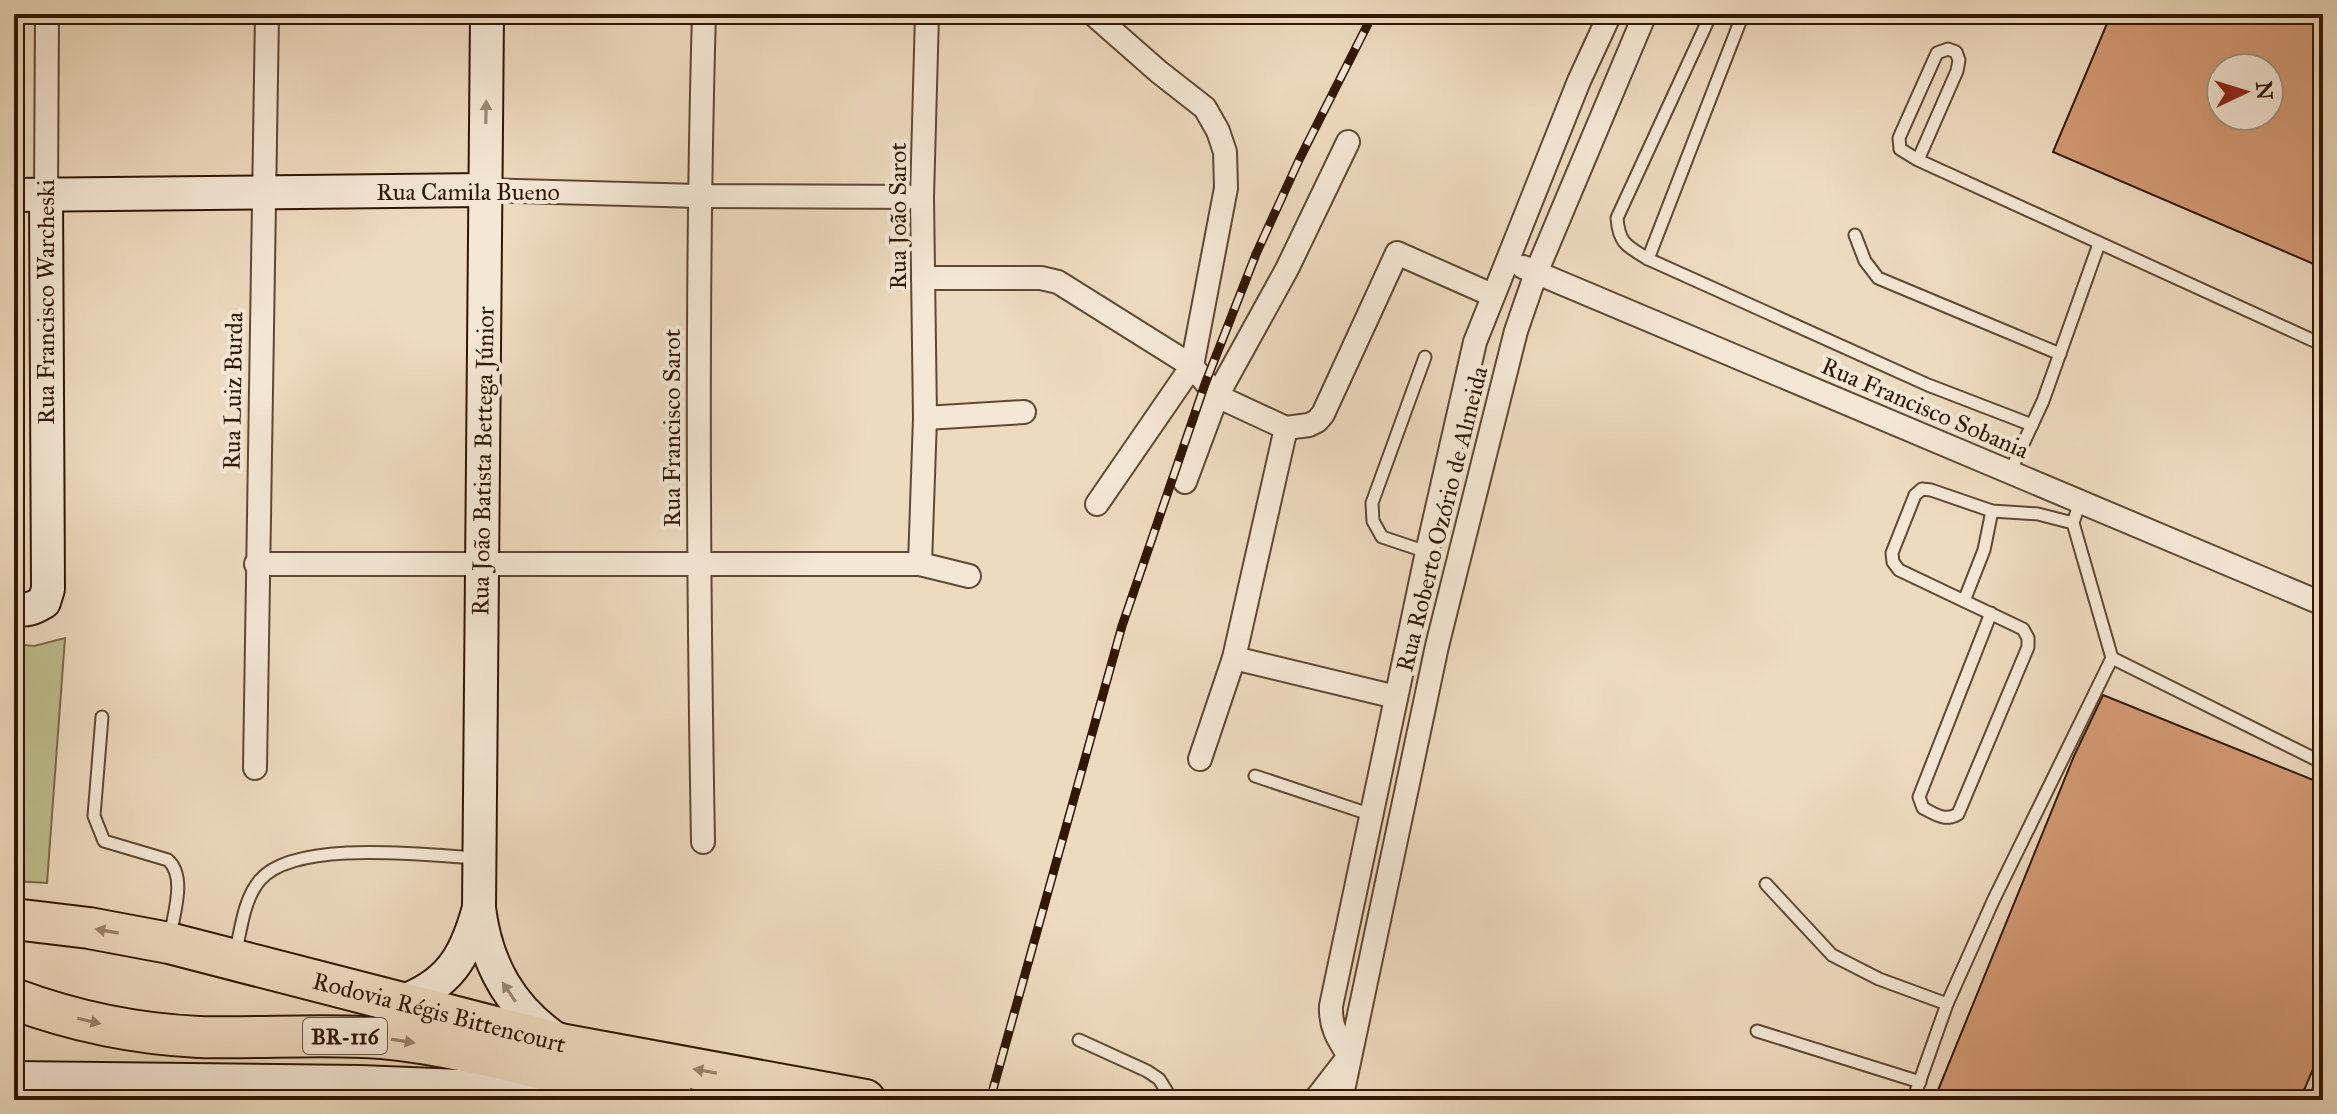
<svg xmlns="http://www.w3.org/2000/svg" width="2337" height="1114" viewBox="0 0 2337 1114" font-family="'IM FELL Great Primer',serif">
<rect width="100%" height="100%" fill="#eedabf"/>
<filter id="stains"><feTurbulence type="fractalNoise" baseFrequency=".0025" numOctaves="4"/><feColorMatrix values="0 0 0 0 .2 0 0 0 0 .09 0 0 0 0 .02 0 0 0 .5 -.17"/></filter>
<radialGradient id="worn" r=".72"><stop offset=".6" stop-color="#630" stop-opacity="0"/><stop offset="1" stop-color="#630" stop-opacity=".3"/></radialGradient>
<path fill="#bebe8e" stroke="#786a48" stroke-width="2" d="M65,638L47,883L14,881V644L34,646Z"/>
<g fill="#d49a74" stroke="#311703" stroke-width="2" fill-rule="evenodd">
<path d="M2111,14H2323V268L2053,152ZM2221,68H2269V116H2221Z"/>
<path d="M2103,695L2323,784V1045L2300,1100H1934L2074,756Z"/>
</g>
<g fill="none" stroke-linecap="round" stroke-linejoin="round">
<g stroke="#604832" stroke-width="15">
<g id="lane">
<path d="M1711,14L1617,218C1619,244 1627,246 1648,259L1928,385L2032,425"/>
<path d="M1918,160L1957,71L1959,60L1956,52L1948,49L1937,53L1899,138L1900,149L1918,160L2323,345"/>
<path d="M1855,235L1865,261L1878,278L2060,354"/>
<path d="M1648,259L1743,14"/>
<path d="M1425,357L1372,503L1373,521L1382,537L1427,552"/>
<path d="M2010,472L2043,401L2099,244"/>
<path d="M1964,601L1984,550L1992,511"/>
<path d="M1991,613L1919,797L1923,808C1935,814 1945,822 1958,814L2028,647V638L2023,629L1899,570L1893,562L1892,553L1915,495L1922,489L1931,490L1992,511L2038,514L2073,523"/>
<path d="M2112,658L2323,763"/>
<path d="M102,717L94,816L104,841L168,860C187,877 173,915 170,938"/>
<path d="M1255,776L1372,815"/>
<path d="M1766,884L1832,955L1879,979L1947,1004"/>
<path d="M235,955C241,931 243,900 260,880C295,839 426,855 476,858"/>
<path d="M1757,1031L1920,1082"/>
<path d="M1079,1040L1147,1071L1159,1079L1172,1100"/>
<path d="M1913,1100L1947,1004L1994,899L2112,658L2073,523L2080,502"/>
<path d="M2315,1100L2323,1079"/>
</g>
</g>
<g stroke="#604832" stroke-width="26">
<g id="street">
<path d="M1093,14L1159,72L1205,108L1218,131L1225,152L1226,188L1192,366L1097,504"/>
<path d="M485,190L699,196L922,197"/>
<path d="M46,195L47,14"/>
<path d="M1523,267L2323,604"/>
<path d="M923,278H1041L1058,282L1192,366L1217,396L1286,428L1309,425L1317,421L1323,414L1397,253L1492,295"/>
<path d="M925,418L1024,412"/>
<path d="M1185,482L1217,396L1287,269L1348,142"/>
<path d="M256,564H920L969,576"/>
<path d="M920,564L925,418L922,197L927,14"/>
<path d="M1234,658L1396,697"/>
<path d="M1200,759L1234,658L1286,428"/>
<path d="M255,768L267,14"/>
<path d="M703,842C698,566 696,290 704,14"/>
<path d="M1349,1056C1338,1039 1330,1027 1331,1006L1427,552L1475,342L1579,81L1610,14"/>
<path d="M1315,1100L1346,1060"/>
<path d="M1341,1100L1437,646L1516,331L1536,273L1645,14"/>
</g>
</g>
<g stroke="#311703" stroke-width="36">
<g id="secondary">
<path d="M487,14L479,908C486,965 511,1009 559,1041"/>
<path d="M14,195L485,190"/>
<path d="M14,608C25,612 34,608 44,602L48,589L46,195"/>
<path d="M401,1002C448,985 465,958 478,911"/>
<path d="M14,1078L360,1082L587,1091"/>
</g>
</g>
<g stroke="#311703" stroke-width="44">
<g id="highway">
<path id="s1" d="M14,919L89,928L169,943L565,1045L865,1100"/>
<path d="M14,999C73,1021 136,1034 199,1037C260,1039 321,1033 382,1038C480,1047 577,1082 674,1100"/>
</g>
</g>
<use href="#lane" stroke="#f4e7d5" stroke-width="11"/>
<use href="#street" stroke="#f4e7d5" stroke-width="22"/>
<use href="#secondary" stroke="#f4e7d5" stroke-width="32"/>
<use href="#highway" stroke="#eedabf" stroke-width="40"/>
<g stroke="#311703" stroke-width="9">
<path id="rail" d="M990,1100L1122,626L1205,384L1256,254L1300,158L1373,14"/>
</g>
<use href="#rail" stroke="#f4e7d5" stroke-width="6" stroke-dasharray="18" stroke-linecap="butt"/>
</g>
<defs><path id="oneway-solid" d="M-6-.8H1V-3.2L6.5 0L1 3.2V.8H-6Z" transform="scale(2)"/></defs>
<g fill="#9c8976">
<use href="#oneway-solid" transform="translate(486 112) rotate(-89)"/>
<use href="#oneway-solid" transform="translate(509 992) rotate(-124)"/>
</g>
<g fill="#99826a">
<use href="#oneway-solid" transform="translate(107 931) rotate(-170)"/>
<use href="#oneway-solid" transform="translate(89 1021) rotate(13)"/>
<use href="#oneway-solid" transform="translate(403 1041) rotate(9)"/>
<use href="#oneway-solid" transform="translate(705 1071) rotate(-170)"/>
</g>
<g text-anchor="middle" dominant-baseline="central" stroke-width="8" stroke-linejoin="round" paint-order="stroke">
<rect fill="#f4e7d5" stroke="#6c5542" stroke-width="2" x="303" y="1018" width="84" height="36" rx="6"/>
<g font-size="22" font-weight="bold" fill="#311703">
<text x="345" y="1036">BR-116</text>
</g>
<g font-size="24" fill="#311703" stroke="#f4e7d5">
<text x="468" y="192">Rua Camila Bueno</text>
<text transform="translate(898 216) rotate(-90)">Rua João Sarot</text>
<text transform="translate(46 302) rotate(-90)">Rua Francisco Warcheski</text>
<text transform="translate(233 391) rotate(-89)">Rua Luiz Burda</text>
<text transform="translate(1925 408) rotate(23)">Rua Francisco Sobania</text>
<text transform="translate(672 428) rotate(-90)">Rua Francisco Sarot</text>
<text transform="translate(483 461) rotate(-89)">Rua João Batista Bettega Júnior</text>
<text transform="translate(1442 519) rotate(-76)">Rua Roberto Ozório de Almeida</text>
<text stroke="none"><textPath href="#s1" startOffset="436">Rodovia Régis Bittencourt</textPath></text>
</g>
</g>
<rect width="2337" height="1114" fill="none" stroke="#eedabf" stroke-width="48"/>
<rect x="16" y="16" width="2305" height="1082" fill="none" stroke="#311703" stroke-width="4"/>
<rect x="24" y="24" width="2289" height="1066" fill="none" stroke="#311703" stroke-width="2"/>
<g transform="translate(2245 92) rotate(86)"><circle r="38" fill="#f4e7d5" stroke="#a69481" stroke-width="2"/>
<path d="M0-6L14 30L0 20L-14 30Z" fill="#8f2418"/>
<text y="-12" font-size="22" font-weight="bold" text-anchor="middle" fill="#311703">N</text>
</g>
<rect width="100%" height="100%" filter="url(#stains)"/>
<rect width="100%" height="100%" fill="url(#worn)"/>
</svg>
